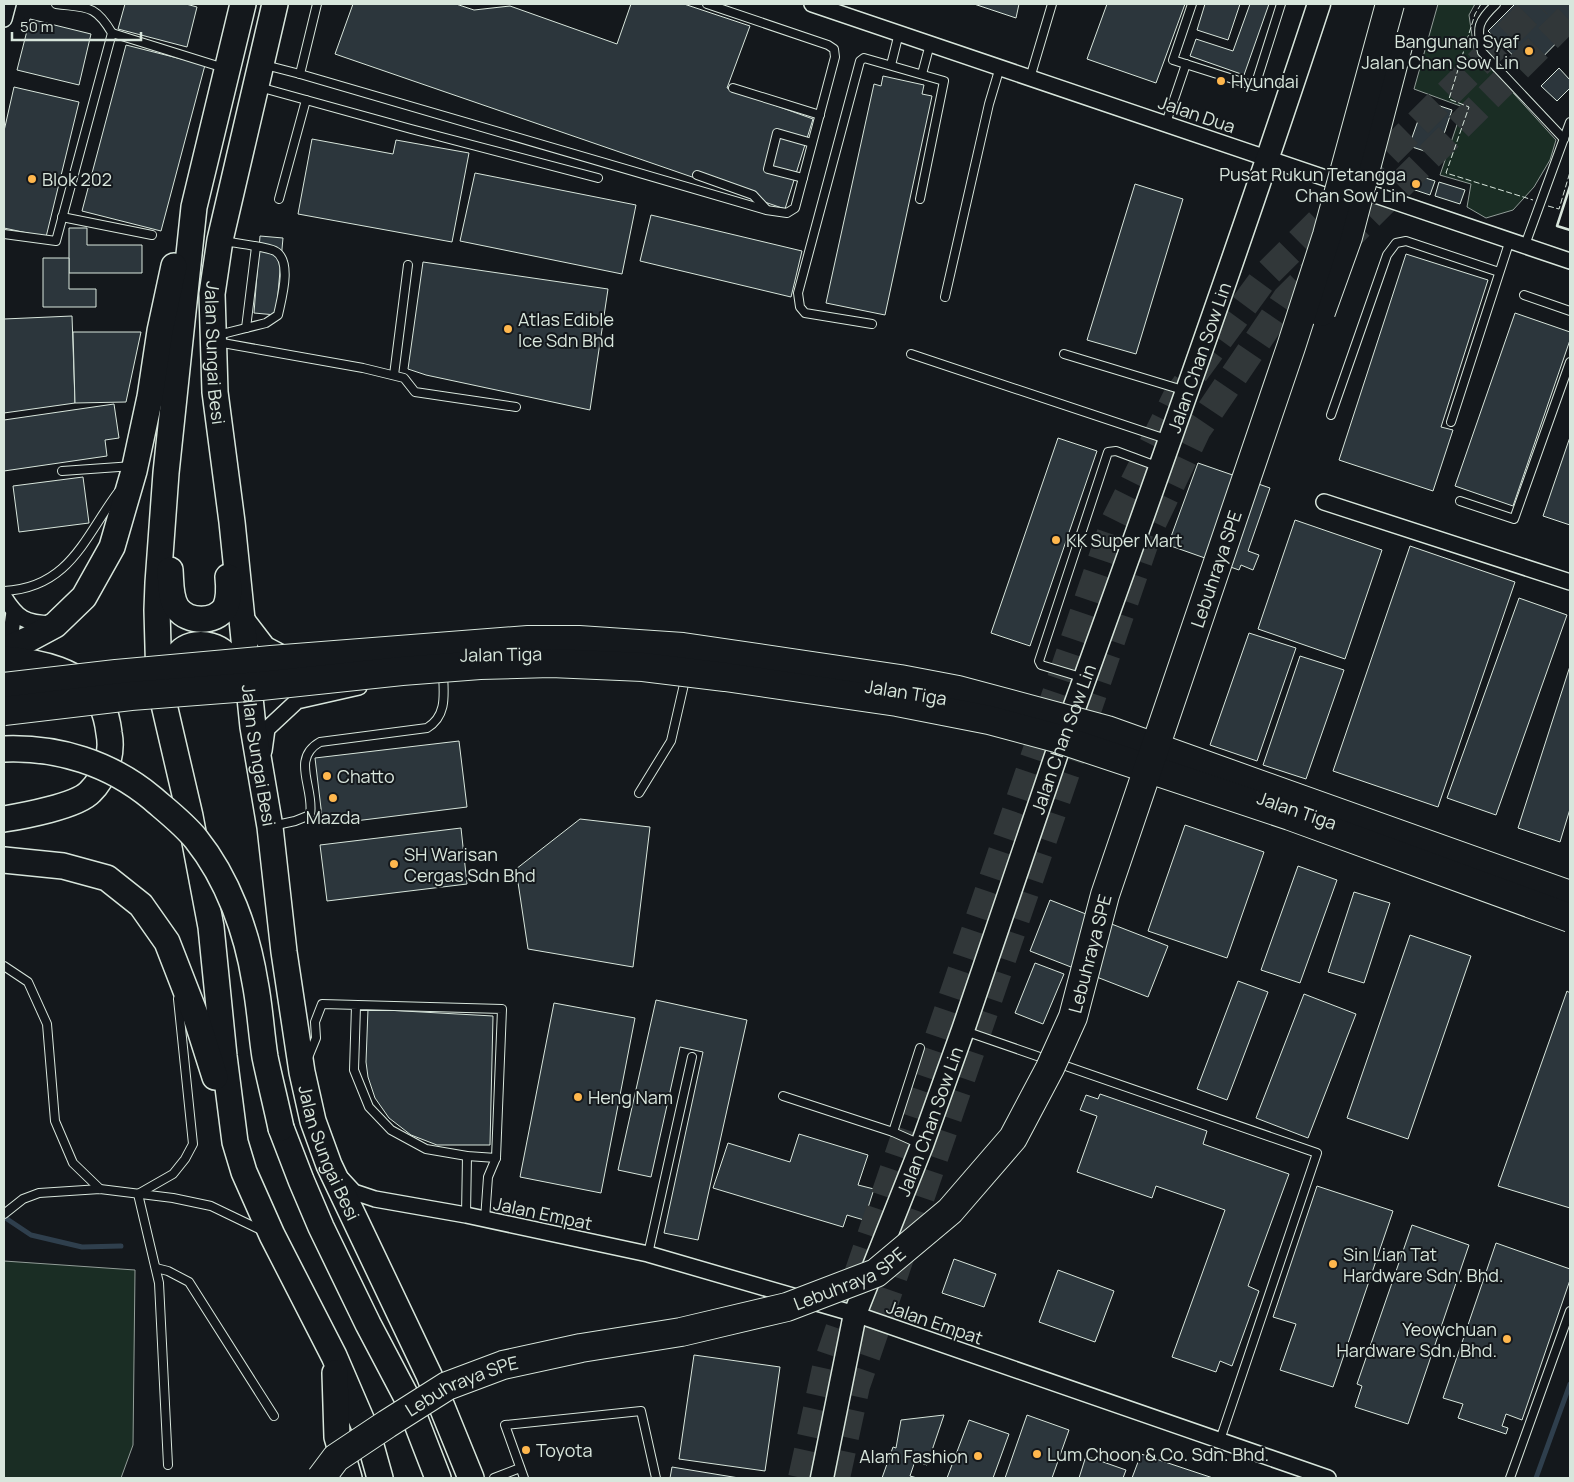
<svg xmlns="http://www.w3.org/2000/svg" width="1574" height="1482" viewBox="0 0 1574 1482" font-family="Manrope,sans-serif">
<rect width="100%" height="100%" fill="#14181c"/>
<g fill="#1a2d24" stroke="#939e99">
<path d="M1438,4H1475L1469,15L1474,50L1556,140L1550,160L1534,187L1513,210L1486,218L1467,207L1471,184L1440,175L1463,107L1414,89Z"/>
<path d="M4,1261L135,1270L133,1445L121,1478H4Z"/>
</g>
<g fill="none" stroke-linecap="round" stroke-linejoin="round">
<g stroke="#2f3f4d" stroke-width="5">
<path d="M4,1217L31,1235L82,1247L121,1246"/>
<path d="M1536,1478L1570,1384"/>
</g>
</g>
<g fill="#2c363c" stroke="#d8e6dc">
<path d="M125,4H186L197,7L187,47L118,29Z"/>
<path d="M353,4H456L474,10L510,6L617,44L631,4H684L750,26L727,88L813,119L785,209L335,54Z"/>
<path d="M974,4H1019L1016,18Z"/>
<path d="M1107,4H1185L1156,83L1087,59Z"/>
<path d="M1205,4H1240L1228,40L1197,30Z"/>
<path d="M1250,4H1269L1244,75L1190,56L1196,39L1233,51Z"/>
<path d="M1515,4H1570V29L1529,71L1488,31Z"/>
<path d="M30,19L91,34L79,85L17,70Z"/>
<path d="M126,45L205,65L161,231L82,211Z"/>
<path d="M1559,68L1570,80V88L1557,101L1541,86Z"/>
<path d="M883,76L924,85L922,94L932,96L885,315L826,303L874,84L881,86Z"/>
<path d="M14,87L79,102L46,237L4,228V131Z"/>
<path d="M1425,101L1452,110L1437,155L1409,146Z"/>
<path d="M312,139L393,154L396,140L469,153L452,242L298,214Z"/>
<path d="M475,173L636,205L622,274L460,241Z"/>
<path d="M1410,173L1435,181L1430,195L1406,187Z"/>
<path d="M1439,182L1465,190L1460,204L1435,196Z"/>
<path d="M1135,184L1183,199L1136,354L1087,340Z"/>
<path d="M651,215L802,251L791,297L640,261Z"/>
<path d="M69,228H87V245H142V273H69Z"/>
<path d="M260,236L283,238L276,315L254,313Z"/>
<path d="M1406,254L1488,280L1441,427L1453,430L1433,491L1339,460Z"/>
<path d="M43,258H69V289H96V307H43Z"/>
<path d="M423,262L608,289L590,410L426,375L408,369Z"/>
<path d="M1515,313L1570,332V340L1513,506L1455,486Z"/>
<path d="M72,316L75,403L4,413V319Z"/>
<path d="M73,332H141L126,402L75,403Z"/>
<path d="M114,404L119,438L105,440L107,456L4,471V420Z"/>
<path d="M1570,437V525L1543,516Z"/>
<path d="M1058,438L1097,451L1030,646L991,633Z"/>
<path d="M1198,463L1270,488L1248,551L1259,555L1253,570L1241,565L1239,570L1168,545Z"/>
<path d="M83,477L89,523L19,532L13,486Z"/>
<path d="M1295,520L1382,550L1345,659L1258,629Z"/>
<path d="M1410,546L1515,582L1438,807L1333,771Z"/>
<path d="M1519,598L1567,615L1496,815L1447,798Z"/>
<path d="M1249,633L1296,648L1257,761L1210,745Z"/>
<path d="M1300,656L1344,670L1306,779L1263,765Z"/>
<path d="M1570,666V809L1560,842L1518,828Z"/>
<path d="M459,741L467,807L323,825L315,758Z"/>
<path d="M580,819L650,827L633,967L528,949L516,869Z"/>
<path d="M1185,825L1264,852L1227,958L1148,931Z"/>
<path d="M461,828L467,884L327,901L320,845Z"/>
<path d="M1298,866L1337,880L1300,983L1261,970Z"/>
<path d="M1354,892L1390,903L1364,983L1328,972Z"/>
<path d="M1050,900L1168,946L1148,997L1030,951Z"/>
<path d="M1410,935L1471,956L1408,1139L1347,1118Z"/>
<path d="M1035,963L1064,974L1043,1024L1015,1013Z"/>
<path d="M1238,981L1268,992L1227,1100L1197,1089Z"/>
<path d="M1567,991L1570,993V1208L1498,1186Z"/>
<path d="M1304,994L1356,1014L1308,1138L1256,1118Z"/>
<path d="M656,1000L747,1020L698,1240L664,1233L703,1052L680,1047L651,1177L618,1170Z"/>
<path d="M554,1003L635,1018L601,1193L520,1177Z"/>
<path d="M368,1009L493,1016L490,1145H437L411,1135L389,1118L375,1098L368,1077L366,1062Z"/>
<path d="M1100,1094L1207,1131L1203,1144L1289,1174L1248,1286L1259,1291L1232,1366L1220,1361L1216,1372L1172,1357L1225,1210L1156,1186L1152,1198L1077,1172L1097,1116L1080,1110L1086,1095L1098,1099Z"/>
<path d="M799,1134L868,1155L858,1185L874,1189L864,1220L847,1215L843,1227L713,1188L728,1143L790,1162Z"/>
<path d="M1317,1186L1393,1211L1333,1387L1280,1370L1296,1324L1273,1317Z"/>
<path d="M1412,1225L1469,1245L1408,1424L1355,1407L1362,1386L1357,1384Z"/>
<path d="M1496,1243L1570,1269V1280L1522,1420L1506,1414L1502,1426L1508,1428L1506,1434L1458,1418L1463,1404L1443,1398Z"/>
<path d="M954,1259L996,1274L984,1307L942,1293Z"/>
<path d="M1058,1270L1114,1291L1095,1342L1039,1322Z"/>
<path d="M694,1355L780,1367L765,1471L679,1459Z"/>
<path d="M944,1415L927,1465L915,1461L910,1476L917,1478H882L893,1447L896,1448L901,1420Z"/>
<path d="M1027,1415L1069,1430L1052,1478H1005Z"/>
<path d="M969,1420L1009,1434L993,1478H947Z"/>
<path d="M1141,1454L1213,1478H1132Z"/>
<path d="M1086,1456L1126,1470L1123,1478H1079Z"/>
<path d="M672,1467L739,1478H670Z"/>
</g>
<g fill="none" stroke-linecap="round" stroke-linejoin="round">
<g stroke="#313739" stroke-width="28" stroke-dasharray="28 14" stroke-linecap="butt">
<path d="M802,1478L826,1368L1115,521L1176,398L1267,274L1538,4"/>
<path d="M836,1478L856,1386L1149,530L1197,430L1286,299L1570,16"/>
</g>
<g stroke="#d8e6dc" stroke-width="10">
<g id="lane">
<path d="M317,4L300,74L766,210L787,213L795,208L835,57L834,49L828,45L707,4"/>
<path d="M1192,4L1173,60L1255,86L1281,4"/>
<path d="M1496,4C1478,21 1476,27 1482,52L1564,139"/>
<path d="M112,33L224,68"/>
<path d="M265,65L300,74"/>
<path d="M891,65L899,33"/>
<path d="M922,74L930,44"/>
<path d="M1030,78L1052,4"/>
<path d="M259,87L411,129L598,178"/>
<path d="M733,88L820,115"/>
<path d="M1166,123L1186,64"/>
<path d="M697,175L753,195L766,209"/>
<path d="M803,178L768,169L777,133L812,143"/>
<path d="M279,199L306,100"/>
<path d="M62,217L152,235"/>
<path d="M4,234L56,241L112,33C95,4 87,8 56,4"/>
<path d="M1525,245L1570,122"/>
<path d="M1524,295L1570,311"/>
<path d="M945,297L989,104L1000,67"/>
<path d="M872,324L805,313L800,307L798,293L860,61L864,58L944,81L920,199"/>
<path d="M246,328L256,247"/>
<path d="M218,335L266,323L278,315C281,300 293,261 275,251C267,247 235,243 224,241"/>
<path d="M217,342L363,368L404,378L415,392L516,407"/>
<path d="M911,354L1169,440"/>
<path d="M1064,354L1186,391"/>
<path d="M394,375L408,265"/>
<path d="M1331,415L1387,255L1396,243L1406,241L1499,272"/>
<path d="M1451,422L1510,240"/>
<path d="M62,471L133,466"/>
<path d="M1460,501L1514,519L1570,362"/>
<path d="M4,591C70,588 85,536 119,491"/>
<path d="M1084,678L1041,665L1039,661L1108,452L1116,451L1159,467"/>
<path d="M639,793L671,741L685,680"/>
<path d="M272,826L295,821L310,815C315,788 290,759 320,742L427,728C447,716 444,695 443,674"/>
<path d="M4,966L28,982L47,1024L55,1121L73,1163L100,1189"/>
<path d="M965,1031L1317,1153L1220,1440"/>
<path d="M307,1060L316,1038L315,1022L322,1004L502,1009L496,1158L467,1156L426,1149L391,1130L369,1107L354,1070L356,1006"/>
<path d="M783,1096L893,1132L920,1144"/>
<path d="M893,1132L920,1048"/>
<path d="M138,1194L159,1283L168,1465"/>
<path d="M138,1194L173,1174L185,1159L193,1144L178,999"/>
<path d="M4,1214L23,1199L39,1193L100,1189L173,1198L211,1206L263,1231"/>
<path d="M466,1215L467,1156"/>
<path d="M485,1219L488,1177L496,1158"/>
<path d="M648,1254L692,1057"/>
<path d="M156,1268L168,1271L189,1282L274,1416"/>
<path d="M494,1478L520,1468"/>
<path d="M524,1478L505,1425L641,1411L656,1478"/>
<path d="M1510,1478L1570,1311"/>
</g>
</g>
<g stroke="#d8e6dc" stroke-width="18">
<g id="street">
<path d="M812,4L1570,261"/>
<path d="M4,19L8,4"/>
<path d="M1324,502L1570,582"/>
<path d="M4,597C18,619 25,623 51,624"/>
<path d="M244,615L267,645L286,655"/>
<path d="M4,645L11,633L14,612"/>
<path d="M264,751L267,729L297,701L359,687"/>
<path d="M342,1179L354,1192L375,1199L466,1215L648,1254L855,1314L1328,1478"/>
</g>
</g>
<g stroke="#d8e6dc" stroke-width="25">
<g id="secondary">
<path id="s1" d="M822,1478L855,1314L922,1145L963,1030L1059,747L1072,714C1157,478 1241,242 1319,4"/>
</g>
</g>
<g stroke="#d8e6dc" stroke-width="28">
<g id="primary">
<path d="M243,4L194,207L166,473L158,583L157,610L159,683L190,816L211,927L224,1056L235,1142L244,1172L272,1235L334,1356L368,1435L380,1478"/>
<path id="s2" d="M275,4L220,240L212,294L215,392L232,522L253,727L270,827L284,952L302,1072L313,1121L329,1165L429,1375L471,1478"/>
<path d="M170,570C171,583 170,598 177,608C188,623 215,623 225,608C230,598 229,587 228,577"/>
<path d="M4,650L27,640L55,625L84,597L112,547L134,471L150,397L160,331L174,266"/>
<path d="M4,659C38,662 82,670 101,703C105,712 108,724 109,733C113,754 106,776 90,792C77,806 23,816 4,819"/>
<path d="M175,687C174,680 173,671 175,663C179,641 210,640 224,653L231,683"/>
<path d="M4,860L63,866L107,878L141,905L167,942L195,1014L215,1077"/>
<path d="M281,1128L301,1180L321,1227L368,1324L407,1398L438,1478"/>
<path d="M335,1373L337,1437L349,1478"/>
</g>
</g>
<use href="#lane" stroke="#14181c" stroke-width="8"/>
<use href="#street" stroke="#14181c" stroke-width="15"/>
<use href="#secondary" stroke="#14181c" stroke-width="22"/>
<use href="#primary" stroke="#14181c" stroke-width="25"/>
<g stroke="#d8e6dc" stroke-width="28" stroke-linecap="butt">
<path id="primary-bridge" d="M4,749C58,747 110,763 152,798C167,811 184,824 196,839C228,879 247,932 255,982C260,1007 261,1032 265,1057C270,1081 276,1104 281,1128"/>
</g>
<g stroke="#d8e6dc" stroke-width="30" stroke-linecap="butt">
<g id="highway-bridge">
<path d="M1321,312L1348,237L1398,46"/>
<path d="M4,687L116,674L271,660L528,640H579L683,647L900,679L958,690L1107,730L1570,895"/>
<path d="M4,711L131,696L261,686L402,671L480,665L551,663L643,667L725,677L897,702L989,720L1056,738L1290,816L1570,918"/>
<path id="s3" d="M321,1478L336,1458L387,1424L447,1386L503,1365L581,1348L681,1332L787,1307L876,1273L950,1211L1013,1138L1050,1068L1073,1017L1105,895L1291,347L1327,235L1390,4"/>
</g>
</g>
<use href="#primary-bridge" stroke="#14181c" stroke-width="25"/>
<use href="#highway-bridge" stroke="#14181c" stroke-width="28"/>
<g stroke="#d8e6dc" stroke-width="1" stroke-dasharray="6 2.5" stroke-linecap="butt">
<path d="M1481,4L1475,14L1449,99L1469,107L1446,173L1533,200"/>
<path d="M1548,206L1559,209L1570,172"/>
</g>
<path stroke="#d8e6dc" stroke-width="2.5" d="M1570,186L1557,226L1570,230"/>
</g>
<g fill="#ffb74d" stroke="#14181c" stroke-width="2">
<circle cx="1529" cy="51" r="5"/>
<circle cx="1221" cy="81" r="5"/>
<circle cx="32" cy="179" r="5"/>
<circle cx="1416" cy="184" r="5"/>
<circle cx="508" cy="329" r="5"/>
<circle cx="1056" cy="540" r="5"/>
<circle cx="327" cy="776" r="5"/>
<circle cx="333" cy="798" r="5"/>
<circle cx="394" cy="864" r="5"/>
<circle cx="578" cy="1097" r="5"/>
<circle cx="1333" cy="1264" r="5"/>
<circle cx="1507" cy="1339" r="5"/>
<circle cx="526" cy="1450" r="5"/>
<circle cx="1037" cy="1454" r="5"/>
<circle cx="978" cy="1456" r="5"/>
</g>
<g text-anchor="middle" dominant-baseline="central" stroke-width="4" stroke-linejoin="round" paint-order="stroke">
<g font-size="18" fill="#d8e6dc" stroke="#14181c" text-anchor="start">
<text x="1519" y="41" text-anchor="end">Bangunan Syaf<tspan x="1519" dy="21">Jalan Chan Sow Lin</tspan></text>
<text x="1231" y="81">Hyundai</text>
<text x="1406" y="174" text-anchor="end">Pusat Rukun Tetangga<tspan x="1406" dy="21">Chan Sow Lin</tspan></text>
<text x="42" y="179">Blok 202</text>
<text x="518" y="319">Atlas Edible<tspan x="518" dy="21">Ice Sdn Bhd</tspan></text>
<text x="1066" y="540">KK Super Mart</text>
<text x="337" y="776">Chatto</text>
<text x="333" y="817" text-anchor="middle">Mazda</text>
<text x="404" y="854">SH Warisan<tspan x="404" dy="21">Cergas Sdn Bhd</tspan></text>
<text x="588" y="1097">Heng Nam</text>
<text x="1343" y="1254">Sin Lian Tat<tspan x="1343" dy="21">Hardware Sdn. Bhd.</tspan></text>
<text x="1497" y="1329" text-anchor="end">Yeowchuan<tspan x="1497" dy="21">Hardware Sdn. Bhd.</tspan></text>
<text x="536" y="1450">Toyota</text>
<text x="1047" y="1454">Lum Choon &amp; Co. Sdn. Bhd.</text>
<text x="968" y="1456" text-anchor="end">Alam Fashion</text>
</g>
<g font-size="18" fill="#d8e6dc" stroke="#14181c">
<text transform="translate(1197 114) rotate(19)">Jalan Dua</text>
<text stroke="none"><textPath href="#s2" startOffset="356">Jalan Sungai Besi</textPath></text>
<text stroke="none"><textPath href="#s1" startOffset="1184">Jalan Chan Sow Lin</textPath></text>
<text stroke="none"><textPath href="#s3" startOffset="1401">Lebuhraya SPE</textPath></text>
<text transform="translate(501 654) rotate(-1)">Jalan Tiga</text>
<text transform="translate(906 692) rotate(9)">Jalan Tiga</text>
<text stroke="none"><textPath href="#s1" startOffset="779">Jalan Chan Sow Lin</textPath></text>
<text stroke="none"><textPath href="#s2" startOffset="761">Jalan Sungai Besi</textPath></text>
<text transform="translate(1297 810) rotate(19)">Jalan Tiga</text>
<text stroke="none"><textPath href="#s3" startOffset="996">Lebuhraya SPE</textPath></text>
<text stroke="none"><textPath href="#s1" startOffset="374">Jalan Chan Sow Lin</textPath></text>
<text stroke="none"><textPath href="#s2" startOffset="1166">Jalan Sungai Besi</textPath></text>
<text transform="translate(543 1213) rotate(12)">Jalan Empat</text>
<text stroke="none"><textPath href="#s3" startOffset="576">Lebuhraya SPE</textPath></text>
<text transform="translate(935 1322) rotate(19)">Jalan Empat</text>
<text stroke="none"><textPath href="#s3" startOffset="171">Lebuhraya SPE</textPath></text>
</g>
</g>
<rect width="1574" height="1482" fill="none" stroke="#d8e6dc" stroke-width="10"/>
<path d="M12 32v8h129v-8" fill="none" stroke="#d8e6dc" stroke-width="2.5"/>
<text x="20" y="32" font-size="15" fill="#d8e6dc" stroke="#14181c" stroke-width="4" paint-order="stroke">50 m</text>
</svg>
